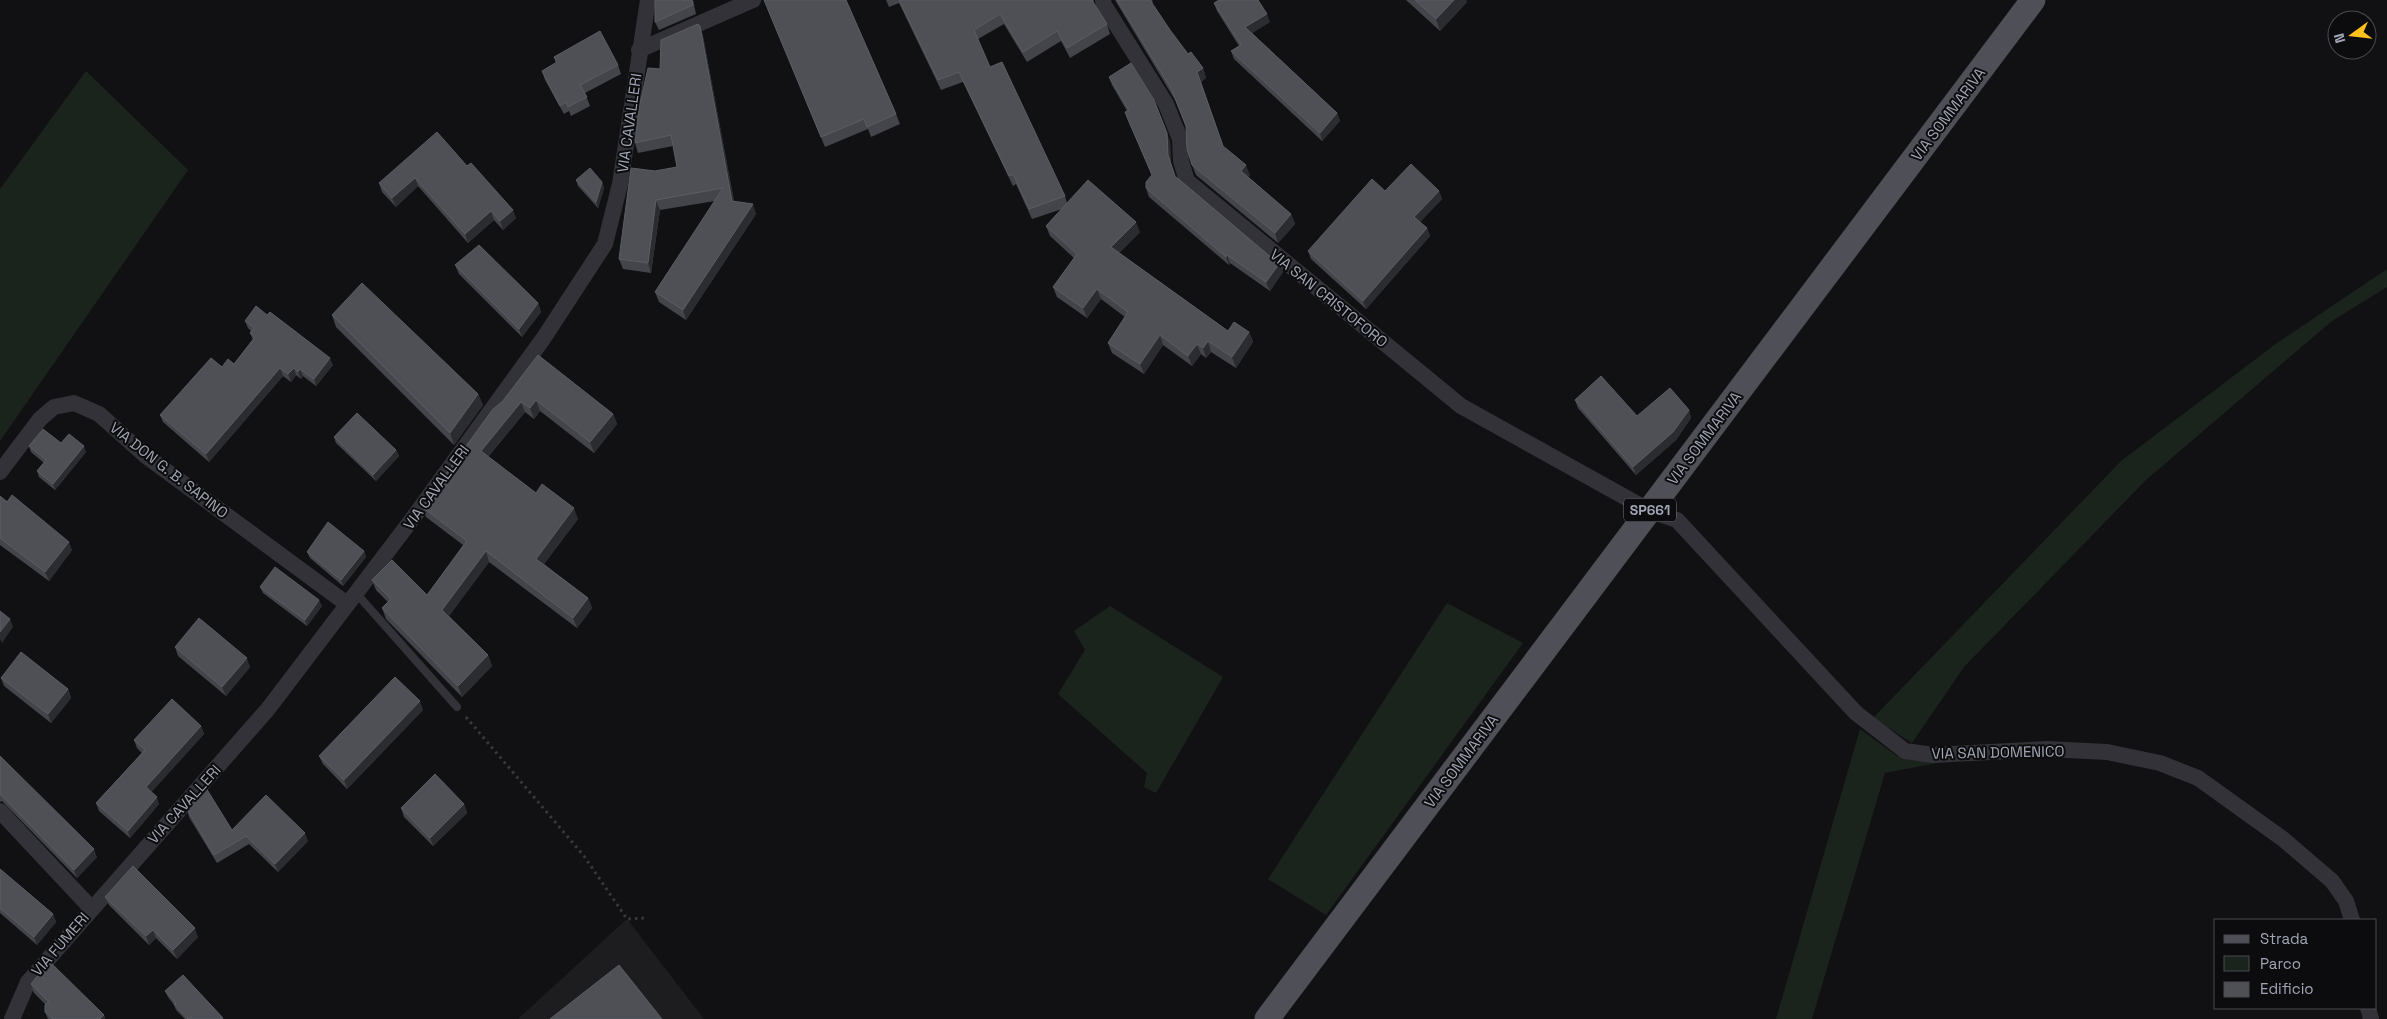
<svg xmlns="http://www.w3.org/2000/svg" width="2387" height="1019" viewBox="0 0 2387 1019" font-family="'Space Grotesk',sans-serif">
<rect width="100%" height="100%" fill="#111113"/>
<path fill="#1d1d20" d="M627,919L704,1019H518Z"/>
<g fill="#1b231d">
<path d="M86,71L188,170L0,441V189Z"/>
<path d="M2387,269V287L2332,321L2146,480L1964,667L1912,743L1873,718L2121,461L2277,343Z"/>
<path d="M1447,603L1523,643L1326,915L1268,879Z"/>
<path d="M1110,606L1223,677L1156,793L1144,787L1147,773L1058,694L1085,650L1074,631Z"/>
<path d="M1860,729L1897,756L1958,759L1885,773L1812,1019H1776Z"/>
</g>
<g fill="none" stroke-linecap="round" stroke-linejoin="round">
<path stroke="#38393f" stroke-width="3" stroke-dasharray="2.5 4" stroke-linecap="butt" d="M466,717L584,856L627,919L645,918"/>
<path stroke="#323238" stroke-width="8" d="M356,593L457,707"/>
<g stroke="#323238" stroke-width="16">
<path d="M1103,0L1104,5L1166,104L1180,139L1181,161L1187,181L1461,406L1650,511L1677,520L1856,713L1905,751L1933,755L2047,749L2107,752L2160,763L2198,778L2283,839L2332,881L2346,901L2352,920"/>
<path d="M639,50L753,0"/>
<path d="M0,472L40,419L54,407L74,403L99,414L146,456L347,604"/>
<path d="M0,811L91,908"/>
<path d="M2368,1008L2371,1019"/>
<path d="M12,1019L28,982L268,709L413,518L543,339L605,244L620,184L648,0"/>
</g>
<path stroke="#4e4f57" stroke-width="25" d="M1267,1019L2033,0"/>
</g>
<g fill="#44454b">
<path d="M693,0L696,14L659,30L655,22Z"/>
<path d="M764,0H846L896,114L900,124L871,137L868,129L825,147Z"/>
<path d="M886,0H1094L1093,2L1107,24L1110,34L1070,58L1061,41L1027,62L1004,24L978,39L990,67L1065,196L1067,203L1140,232L1119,253L1228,331L1249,332L1253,342L1236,368L1211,352L1206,358L1201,354L1192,366L1163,345L1144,374L1112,353L1108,343L1125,317L1101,299L1087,318L1057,297L1053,287L1074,258L1050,236L1046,226L1062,209L1032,219L1016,184L1013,186L963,82L941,90L899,3L889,7Z"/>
<path d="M1115,0H1152L1153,2L1152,3L1170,30L1188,54L1203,68L1206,78L1201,82L1223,146L1250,175L1248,177L1291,214L1295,224L1278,243L1196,175L1192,165L1186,127L1175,100Z"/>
<path d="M1406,0H1466L1467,2L1440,31Z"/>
<path d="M1214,3L1270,22L1252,33L1337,113L1340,121L1322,141L1234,59L1231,51L1239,46L1217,11Z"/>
<path d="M700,26L703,36L734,201L756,214L686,320L659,302L655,292L715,201L660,210L651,273L623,269L619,259L655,171L677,167L673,146L638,153L635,143L660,69Z"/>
<path d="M554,57L618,65L621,74L585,93L590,106L571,116L569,111L564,114L545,80L542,71L556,63Z"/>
<path d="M1109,77L1170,141L1171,164L1175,176L1279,264L1283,272L1270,291L1230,263L1229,265L1149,197L1146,188L1152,175L1128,121L1125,112L1127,111L1112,85Z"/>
<path d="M467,166L516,218L503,230L494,220L468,243L418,186L396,207L382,192L379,183Z"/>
<path d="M576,180L602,182L604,188L598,208L578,186Z"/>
<path d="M1385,191H1439L1442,199L1420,222L1427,228L1430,236L1366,309L1311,259L1308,251Z"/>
<path d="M455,265L538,303L541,312L522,337L459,274Z"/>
<path d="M332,315L478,394L483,405L454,445L336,327Z"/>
<path d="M245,321L333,365L316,386L303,376L301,379L296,375L291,382L283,376L209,462L163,422L160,415L222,367L234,364L253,340L250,333L251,331L248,328Z"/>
<path d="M538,355L613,414L617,424L594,453L540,411L534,419L525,412L488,457L536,493L578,519L544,564L588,598L592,608L577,628L489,562L449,616L488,655L492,666L462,697L386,619L382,608L388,602L376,590L372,580L427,595L463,545L426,517L422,507Z"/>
<path d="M1575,400L1637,416L1689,410L1691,418L1676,440L1636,475L1578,408Z"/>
<path d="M334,437L396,450L399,456L376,481L336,443Z"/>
<path d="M61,443L86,452L55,490L39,477L37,471L44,463L31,452L29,446Z"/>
<path d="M0,496L72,550L49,581L0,545Z"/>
<path d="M364,551L366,557L343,586L310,558L307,552Z"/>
<path d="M260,587L322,606L307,626L263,593Z"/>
<path d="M175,647L250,667L226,696L178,656Z"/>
<path d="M1,678L68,689L71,698L51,723L4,686Z"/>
<path d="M423,710L347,789L323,764L319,756Z"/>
<path d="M201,726L204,734L151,792L159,804L130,838L99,811L96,803L142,753L137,748L134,740Z"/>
<path d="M0,756L97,857L77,878L2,801L0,802Z"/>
<path d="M464,804L467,813L433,846L404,817L401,808Z"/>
<path d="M187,809L232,830L308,841L278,872L249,844L217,863L189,817Z"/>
<path d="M0,869L53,914L56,922L37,945L0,913Z"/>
<path d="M105,897L198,937L177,959L156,938L149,945L109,905Z"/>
<path d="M31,984L104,1015L105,1019H48L45,1012L46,1005L34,993Z"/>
<path d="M165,991L223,1019H185L176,1010L174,1005L168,997Z"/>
</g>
<g fill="#2b2c30">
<path d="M1454,0H1466L1467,2L1440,31L1436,19Z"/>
<path d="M1267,14L1270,22L1248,35L1245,27Z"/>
<path d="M700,26L703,36L736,211L732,201Z"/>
<path d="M1203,68L1206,78L1201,82L1197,72Z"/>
<path d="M1337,113L1340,121L1322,141L1320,133Z"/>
<path d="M1167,133L1170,141L1171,164L1178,184L1168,155Z"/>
<path d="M1246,165L1250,175L1244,182L1241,171Z"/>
<path d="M415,178L418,186L396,207L392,198Z"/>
<path d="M602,182L604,188L598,208L596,202Z"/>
<path d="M1439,191L1442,199L1417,225L1414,217Z"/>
<path d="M656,200L660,210L651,273L648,263Z"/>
<path d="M753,204L756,214L686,320L683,310Z"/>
<path d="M513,210L516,218L503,230L500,221Z"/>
<path d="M491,211L494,220L468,243L465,234Z"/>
<path d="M1291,214L1295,224L1278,243L1275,233Z"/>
<path d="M1136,222L1140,232L1115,257L1111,247Z"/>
<path d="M1427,228L1430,236L1366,309L1363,301Z"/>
<path d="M1227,255L1230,263L1229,265L1226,257Z"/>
<path d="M1279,264L1283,272L1270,291L1266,282Z"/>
<path d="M1097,289L1101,299L1087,318L1083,308Z"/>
<path d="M538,303L541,312L522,337L519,329Z"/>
<path d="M1249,332L1253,342L1236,368L1232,357Z"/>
<path d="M1160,335L1163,345L1144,374L1140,364Z"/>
<path d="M1208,341L1211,352L1206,358L1203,348Z"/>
<path d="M1197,344L1201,354L1192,366L1188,356Z"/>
<path d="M330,358L333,365L316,386L314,379Z"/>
<path d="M280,368L283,376L209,462L206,454Z"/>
<path d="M294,368L296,375L291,382L288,374Z"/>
<path d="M300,369L303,376L301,379L298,372Z"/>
<path d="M478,394L483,405L454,445L450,433Z"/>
<path d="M536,400L540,411L534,419L530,408Z"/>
<path d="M521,402L525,412L484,461L481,451Z"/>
<path d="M1689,410L1691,418L1676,440L1636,475L1633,467Z"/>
<path d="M613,414L617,424L594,453L590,442Z"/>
<path d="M84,446L86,452L55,490L53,484Z"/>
<path d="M396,450L399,456L376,481L373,475Z"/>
<path d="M574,508L578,519L540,569L536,559Z"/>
<path d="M69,542L72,550L49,581L45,572Z"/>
<path d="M364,551L366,557L343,586L341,580Z"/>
<path d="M486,551L489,562L446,620L442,610Z"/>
<path d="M588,598L592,608L577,628L573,618Z"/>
<path d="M319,600L322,606L307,626L305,620Z"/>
<path d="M10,619L13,627L2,643L0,639V632Z"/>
<path d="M488,655L492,666L462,697L458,686Z"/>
<path d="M247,658L250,667L226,696L222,687Z"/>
<path d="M68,689L71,698L51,723L48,714Z"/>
<path d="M420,701L423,710L347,789L344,780Z"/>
<path d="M201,726L204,734L149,795L146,787Z"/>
<path d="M157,797L159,804L130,838L128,831Z"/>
<path d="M464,804L467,813L433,846L430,838Z"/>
<path d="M305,833L308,841L278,872L275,864Z"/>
<path d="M94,849L97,857L77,878L74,870Z"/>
<path d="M53,914L56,922L37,945L34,937Z"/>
<path d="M195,928L198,937L177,959L173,950Z"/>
<path d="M153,930L156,938L149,945L146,936Z"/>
<path d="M104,1015L105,1019H100Z"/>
</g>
<g fill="#4e5056" stroke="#5b5d65">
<path d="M655,0H692L693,5L655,22Z"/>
<path d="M764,0H846L896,114L867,127L864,119L821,137Z"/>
<path d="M899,0H1092L1107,24L1067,48L1057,31L1023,52L1000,14L974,30L990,67L1002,62L1065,196L1029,209L1013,174L1009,176L959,72L938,80Z"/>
<path d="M1117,0H1150L1170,30L1188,54L1191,52L1203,68L1197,72L1223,146L1246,165L1241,171L1291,214L1275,233L1192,165L1187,149L1186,126L1172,90Z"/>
<path d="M1219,0H1258L1267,14L1245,27L1337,113L1320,133L1231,51L1241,45L1214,3Z"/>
<path d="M1415,0H1454L1436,19Z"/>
<path d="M698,24L700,26L732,201L753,204L683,310L655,292L723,188L656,200L648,263L619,259L631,168L655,171L677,167L671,135L635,143L639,108L648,68L660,69L661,40Z"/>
<path d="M600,31L618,65L580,85L587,97L568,107L566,102L560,106L542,71L557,62L554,57Z"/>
<path d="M1131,63L1154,100L1167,133L1168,155L1175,176L1279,264L1266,282L1227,255L1226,257L1146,188V182L1152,175L1125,112L1129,110L1109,77Z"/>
<path d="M437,132L467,166L471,163L513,210L500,221L491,211L465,234L415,178L392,198L379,183Z"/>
<path d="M1411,164L1439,191L1414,217L1427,228L1363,301L1308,251L1372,179L1385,191Z"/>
<path d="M590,168L602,182L596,202L576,180Z"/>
<path d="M1088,180L1136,222L1111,247L1228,331L1234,322L1249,332L1232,357L1208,341L1203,348L1197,344L1188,356L1160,335L1140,364L1108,343L1128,312L1097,289L1083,308L1053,287L1077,254L1046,226Z"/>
<path d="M479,245L538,303L519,329L455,265Z"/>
<path d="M362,283L478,394L450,433L332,315Z"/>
<path d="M256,306L267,315L270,312L330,358L314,379L300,369L298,372L294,368L288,374L280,368L206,454L160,415L211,358L222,367L228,359L234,364L255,337L250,333L254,328L245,321Z"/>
<path d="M538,355L613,414L590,442L536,400L530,408L521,402L481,451L536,493L542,484L574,508L536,559L588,598L573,618L486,551L442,610L488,655L458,686L382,608L391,599L372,580L392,560L427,595L467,541L422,507L493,409L502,402Z"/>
<path d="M1601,376L1637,416L1670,388L1689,410L1673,432L1633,467L1575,400Z"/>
<path d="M357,413L396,450L373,475L334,437Z"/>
<path d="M43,429L61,443L69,434L84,446L53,484L37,471L46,460L29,446Z"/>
<path d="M12,495L69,542L45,572L0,538V496L7,502Z"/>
<path d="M328,522L364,551L341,580L307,552Z"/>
<path d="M275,567L319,600L305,620L260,587Z"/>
<path d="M0,611L10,619L0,632Z"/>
<path d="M199,618L247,658L222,687L175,647Z"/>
<path d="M21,652L68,689L48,714L1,678Z"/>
<path d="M395,677L420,701L344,780L319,756Z"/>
<path d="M172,699L201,726L146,787L157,797L128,831L96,803L145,750L134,740Z"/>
<path d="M0,756L94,849L74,870L0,794Z"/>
<path d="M435,774L464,804L430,838L401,808Z"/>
<path d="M206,788L232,830L266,795L305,833L275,864L246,836L214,855L187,809Z"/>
<path d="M133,866L195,928L173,950L153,930L146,936L105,897Z"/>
<path d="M0,869L53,914L34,937L0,908Z"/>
<path d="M49,961L104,1015L100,1019H53L45,1012V1005L49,1002L31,984Z"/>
<path d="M619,965L662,1019H550Z"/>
<path d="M183,975L223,1018L222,1019H188L174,1004L176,1003L165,991Z"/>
</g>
<g text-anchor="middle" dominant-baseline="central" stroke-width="4" stroke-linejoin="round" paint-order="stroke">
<rect fill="#0c0c0e" stroke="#747883" stroke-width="1" x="1624" y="498.5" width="52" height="23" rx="4"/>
<g font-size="14" font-weight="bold" fill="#a1a6b5">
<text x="1650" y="510">SP661</text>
</g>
<g font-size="15" fill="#a1a6b5" stroke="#0c0c0e">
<text transform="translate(1948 114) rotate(-53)">VIA SOMMARIVA</text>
<text transform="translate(629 123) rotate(-82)">VIA CAVALLERI</text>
<text transform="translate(1329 298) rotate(39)">VIA SAN CRISTOFORO</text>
<text transform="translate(1704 438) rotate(-53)">VIA SOMMARIVA</text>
<text transform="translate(169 470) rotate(38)">VIA DON G. B. SAPINO</text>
<text transform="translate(436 487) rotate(-54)">VIA CAVALLERI</text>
<text transform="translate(1998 752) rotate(-1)">VIA SAN DOMENICO</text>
<text transform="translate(1461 761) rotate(-53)">VIA SOMMARIVA</text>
<text transform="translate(184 804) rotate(-48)">VIA CAVALLERI</text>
<text transform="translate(60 944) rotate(-49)">VIA FUMERI</text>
</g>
</g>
<rect x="2214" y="919" width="162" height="90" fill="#0c0c0e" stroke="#484a51"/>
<rect x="2224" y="935" width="25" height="8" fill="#4e4f57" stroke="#484a51"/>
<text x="2260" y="944" font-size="15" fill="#a1a6b5">Strada</text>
<rect x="2224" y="956" width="25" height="15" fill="#1b231d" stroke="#484a51"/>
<text x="2260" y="969" font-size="15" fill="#a1a6b5">Parco</text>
<rect x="2224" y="982" width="25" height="15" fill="#4e5056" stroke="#484a51"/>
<text x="2260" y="994" font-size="15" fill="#a1a6b5">Edificio</text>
<g transform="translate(2352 35) rotate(255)"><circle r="24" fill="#0c0c0e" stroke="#484a51"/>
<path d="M0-4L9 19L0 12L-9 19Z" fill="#ffc21d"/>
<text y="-8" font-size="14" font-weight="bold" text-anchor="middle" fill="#a1a6b5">N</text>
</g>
</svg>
